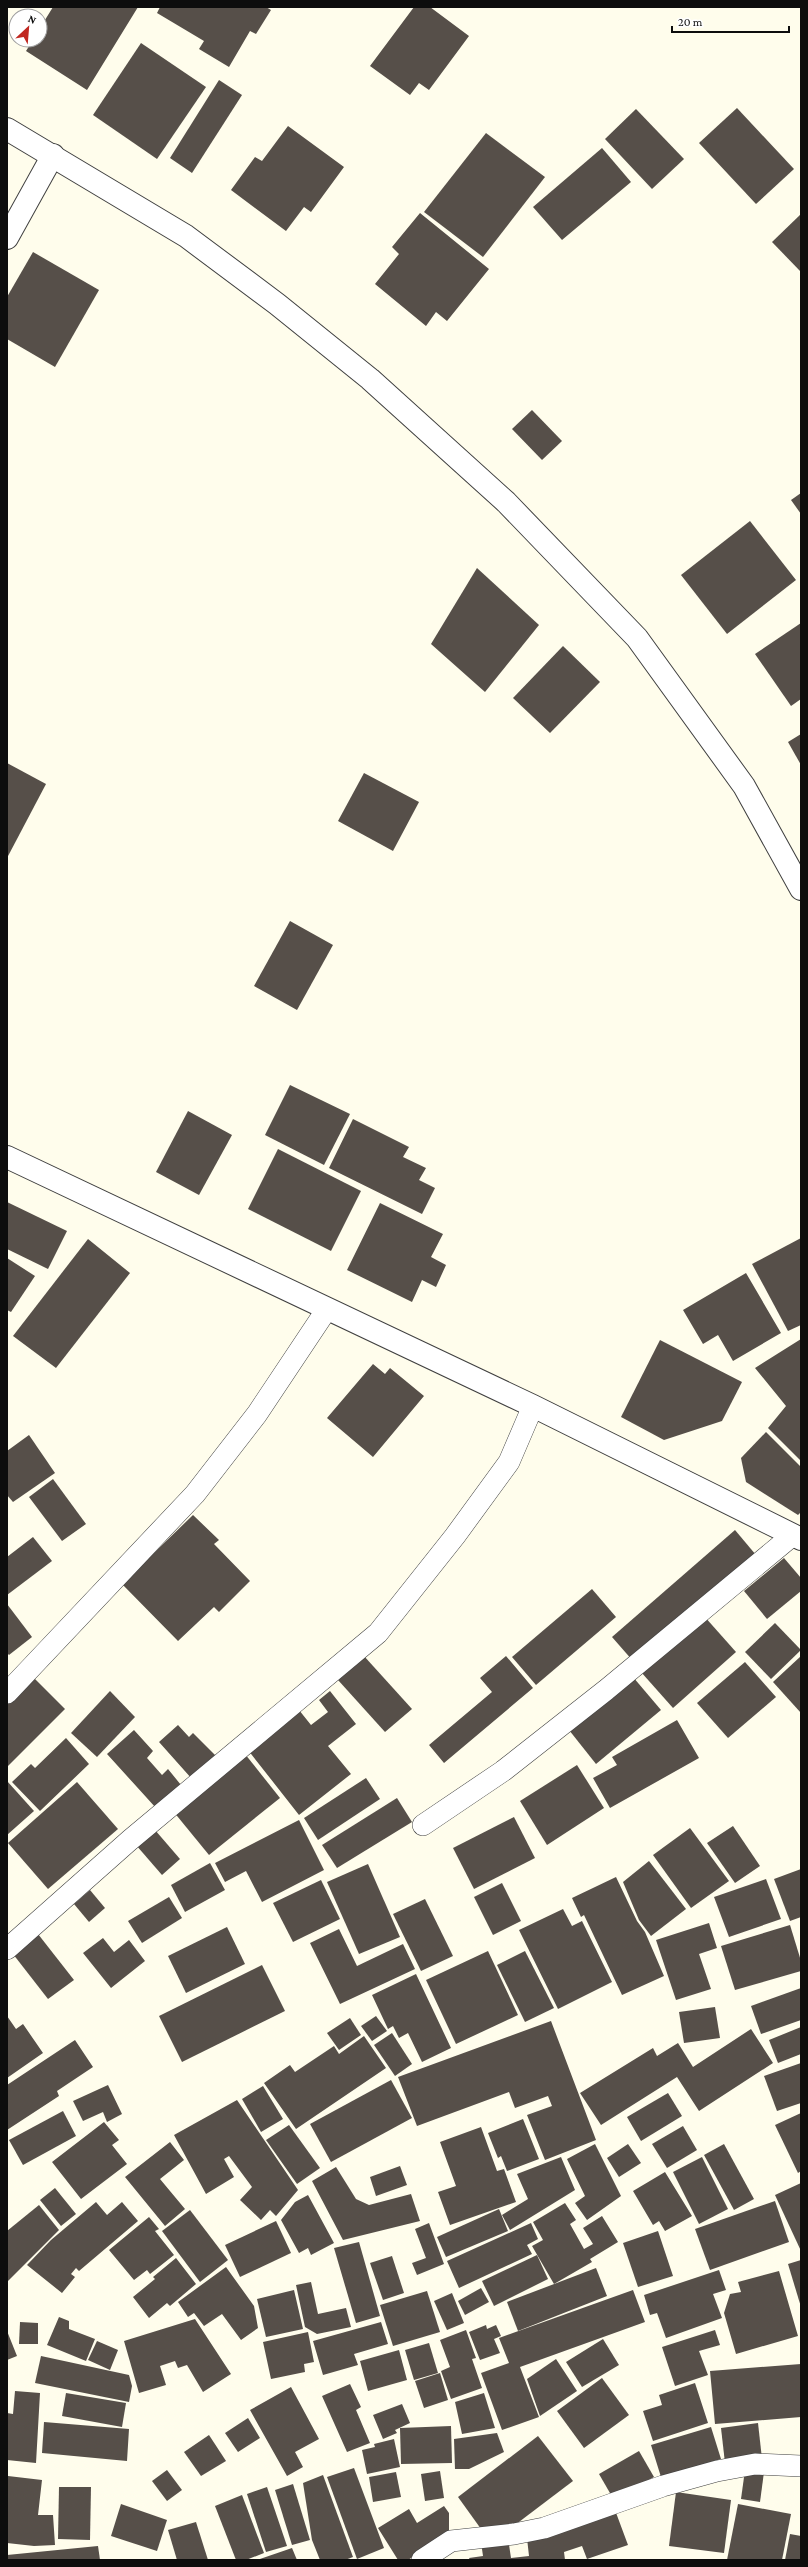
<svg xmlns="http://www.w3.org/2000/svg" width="808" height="2567" viewBox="0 0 808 2567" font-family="'Crimson Pro',serif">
<rect width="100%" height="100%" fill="#fffdec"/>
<g fill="#564f49">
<path d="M53,7H138L87,90L26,51L33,40H40V28Z"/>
<path d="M160,7H266L271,10L256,34L250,31L229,67L199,49L204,41L157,13Z"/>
<path d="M414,7H430L469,36L429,90L419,83L410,95L370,66Z"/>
<path d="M141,43L206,87L157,159L93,115Z"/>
<path d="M219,80L242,95L192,173L170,158Z"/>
<path d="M737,108L794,169L756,204L699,143Z"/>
<path d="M636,109L684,159L652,189L605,139Z"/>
<path d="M288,126L344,167L311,212L304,207L286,231L231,190L255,157L262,161Z"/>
<path d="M486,133L545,177L483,257L424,212Z"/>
<path d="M602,148L631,182L562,240L533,207Z"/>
<path d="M420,213L489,269L447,321L436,312L426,326L375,284L399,254L392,247Z"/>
<path d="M801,214V272L772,242Z"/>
<path d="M33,252L99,290L55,367L7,339V297Z"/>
<path d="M532,410L562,441L542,460L512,429Z"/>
<path d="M801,493V514L791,500Z"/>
<path d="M750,521L796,580L727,634L681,575Z"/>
<path d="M477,568L539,625L485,692L431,644Z"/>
<path d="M801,623V699L791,706L755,654Z"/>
<path d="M563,646L600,682L550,733L513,698Z"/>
<path d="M801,734V765L788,742Z"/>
<path d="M7,763L46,784L7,858Z"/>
<path d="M364,773L419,802L393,851L338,821Z"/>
<path d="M290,921L333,945L297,1010L254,986Z"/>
<path d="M290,1085L350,1114L324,1165L265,1135Z"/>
<path d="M188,1111L232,1135L199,1195L156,1172Z"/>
<path d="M353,1119L409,1147L403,1157L426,1168L419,1180L435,1188L422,1214L329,1168Z"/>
<path d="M278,1149L361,1191L331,1251L248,1209Z"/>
<path d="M7,1202L67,1231L48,1269L7,1249Z"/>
<path d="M380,1203L443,1234L431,1257L446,1265L436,1287L422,1280L412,1302L347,1270Z"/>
<path d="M801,1238V1325L788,1331L752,1264Z"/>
<path d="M88,1239L130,1273L56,1368L13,1336Z"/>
<path d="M7,1258L35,1276L11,1312L7,1310Z"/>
<path d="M746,1273L781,1333L733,1361L718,1335L703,1344L683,1310Z"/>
<path d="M801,1339V1461L768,1428L786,1406L755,1368Z"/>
<path d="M660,1340L742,1382L722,1421L664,1440L621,1417Z"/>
<path d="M373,1364L385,1374L390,1368L424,1396L373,1457L327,1418Z"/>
<path d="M766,1432L801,1467V1512L798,1515L746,1482L741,1458Z"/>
<path d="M29,1435L55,1473L13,1502L7,1495V1451Z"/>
<path d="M53,1479L86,1524L62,1541L29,1497Z"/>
<path d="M193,1515L219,1540L214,1544L250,1581L219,1612L214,1607L178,1641L122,1584Z"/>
<path d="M735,1530L756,1555L633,1661L612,1637Z"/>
<path d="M33,1537L52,1561L7,1595V1557Z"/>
<path d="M784,1558L801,1578V1591L767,1619L744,1591Z"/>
<path d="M592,1589L616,1617L536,1685L512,1657Z"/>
<path d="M7,1604L32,1637L9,1655L7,1653Z"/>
<path d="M704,1616L736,1652L673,1708L641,1672Z"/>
<path d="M775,1623L801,1650L771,1679L745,1652Z"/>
<path d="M364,1656L412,1709L385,1732L338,1680Z"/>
<path d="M506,1656L533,1688L444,1763L429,1745L492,1692L480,1678Z"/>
<path d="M801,1656V1713L773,1682Z"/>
<path d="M745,1662L776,1697L728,1738L697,1703Z"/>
<path d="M33,1677L65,1709L7,1767V1703Z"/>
<path d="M633,1677L661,1710L596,1764L569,1730Z"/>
<path d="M110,1691L135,1717L97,1757L71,1733Z"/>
<path d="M330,1691L356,1724L328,1746L351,1774L299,1815L248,1750L299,1710L311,1725L328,1712L319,1700Z"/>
<path d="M677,1720L699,1758L610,1808L593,1778L617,1765L612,1757Z"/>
<path d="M178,1725L189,1737L193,1733L217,1757L192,1779L159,1742Z"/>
<path d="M134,1730L153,1751L147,1758L162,1775L168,1769L181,1785L156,1808L107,1754Z"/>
<path d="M66,1738L89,1764L40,1811L12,1782L31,1764L35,1768Z"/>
<path d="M245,1754L280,1798L209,1855L173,1811Z"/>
<path d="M577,1765L604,1808L547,1845L520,1801Z"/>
<path d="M366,1778L380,1799L318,1840L304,1818Z"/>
<path d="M7,1781L34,1811L7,1835Z"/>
<path d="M77,1782L118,1829L48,1889L8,1843Z"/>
<path d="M397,1798L412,1822L337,1868L322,1845Z"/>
<path d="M514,1817L535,1858L474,1889L453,1848Z"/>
<path d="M299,1820L324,1870L262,1902L246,1871L225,1882L215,1863Z"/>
<path d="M733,1826L760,1866L735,1883L707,1843Z"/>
<path d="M690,1828L729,1881L691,1908L653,1855Z"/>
<path d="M155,1830L180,1859L162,1875L136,1845Z"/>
<path d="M649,1861L686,1909L651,1936L639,1920L623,1882Z"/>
<path d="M210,1863L225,1890L185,1912L171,1885Z"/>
<path d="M368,1864L400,1937L359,1954L327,1882Z"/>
<path d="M801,1869V1917L790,1921L774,1879Z"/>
<path d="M616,1877L637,1921L645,1932L664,1976L622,1995L584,1915L581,1917L572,1898Z"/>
<path d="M766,1879L781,1919L729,1937L714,1897Z"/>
<path d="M321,1880L340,1919L293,1942L273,1903Z"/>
<path d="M502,1883L521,1921L493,1935L474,1897Z"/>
<path d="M90,1890L105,1908L89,1922L74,1904Z"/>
<path d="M169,1897L182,1918L142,1943L128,1921Z"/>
<path d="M425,1899L453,1956L421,1971L393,1914Z"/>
<path d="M563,1909L572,1926L582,1921L612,1982L558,2009L519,1930Z"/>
<path d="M709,1923L717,1948L699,1954L711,1989L676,2000L656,1940Z"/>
<path d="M790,1925L801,1961V1971L735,1990L721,1946Z"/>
<path d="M227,1927L245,1964L186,1993L168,1956Z"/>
<path d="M339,1929L357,1966L403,1944L415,1969L340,2004L310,1943Z"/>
<path d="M38,1934L74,1980L48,1999L13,1954Z"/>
<path d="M103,1938L114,1952L129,1940L145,1961L111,1988L83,1953Z"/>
<path d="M488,1951L518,2015L456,2044L426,1980Z"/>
<path d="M525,1951L554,2008L525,2022L497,1965Z"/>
<path d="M262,1965L285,2011L182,2062L159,2016Z"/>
<path d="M416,1974L451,2048L422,2062L408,2033L399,2038L393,2026L388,2029L372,1995Z"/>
<path d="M801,1988V2020L761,2034L751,2006Z"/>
<path d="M715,2007L720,2038L684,2043L679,2012Z"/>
<path d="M7,2016L16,2029L23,2024L43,2053L7,2078Z"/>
<path d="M376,2016L387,2031L372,2041L361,2026Z"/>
<path d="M350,2018L361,2035L339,2050L327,2033Z"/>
<path d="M551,2021L596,2140L545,2160L527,2115L552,2106L548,2096L515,2108L509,2092L417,2126L398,2077Z"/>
<path d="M801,2027V2054L778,2063L769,2040Z"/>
<path d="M751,2029L773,2063L699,2111L677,2077L601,2125L580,2093L653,2048L657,2056L678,2043L693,2067Z"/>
<path d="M392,2033L412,2064L395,2076L374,2045Z"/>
<path d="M364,2036L386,2068L296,2129L264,2083L290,2065L295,2072L334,2046L339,2054Z"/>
<path d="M75,2040L93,2067L57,2091L59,2096L7,2130V2085Z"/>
<path d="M801,2063V2103L777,2111L764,2076Z"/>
<path d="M391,2080L412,2118L331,2162L310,2124Z"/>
<path d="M108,2085L122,2114L107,2122L103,2112L83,2121L73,2101Z"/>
<path d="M263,2086L283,2119L261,2132L242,2099Z"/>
<path d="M668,2093L682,2116L641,2141L627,2117Z"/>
<path d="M237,2100L298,2190L276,2216L270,2210L261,2220L240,2200L252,2187L229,2156L224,2159L234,2177L206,2194L174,2135Z"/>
<path d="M63,2111L76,2136L23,2165L9,2140Z"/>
<path d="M801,2113V2171L798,2173L775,2125Z"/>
<path d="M523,2119L539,2159L507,2171L501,2156L498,2158L488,2133Z"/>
<path d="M104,2122L119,2140L112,2145L127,2164L81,2199L52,2162Z"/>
<path d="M289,2125L320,2168L297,2184L266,2140Z"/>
<path d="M683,2126L697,2150L667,2168L652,2144Z"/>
<path d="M481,2127L497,2171L504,2169L516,2202L450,2225L438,2192L456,2186L440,2142Z"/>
<path d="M170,2142L184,2160L160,2179L185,2209L165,2226L125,2177Z"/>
<path d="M595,2144L621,2196L587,2220L575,2203L585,2196L567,2159Z"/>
<path d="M628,2144L641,2163L619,2177L607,2158Z"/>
<path d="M724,2144L754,2199L734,2210L704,2155Z"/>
<path d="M561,2157L575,2190L510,2230L502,2215L528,2199L517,2174Z"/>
<path d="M702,2157L728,2209L699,2224L673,2172Z"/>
<path d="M400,2166L407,2185L376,2196L370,2177Z"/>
<path d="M336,2167L356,2199L369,2205L411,2194L420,2221L343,2240L312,2181Z"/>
<path d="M665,2172L692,2216L665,2231L659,2221L653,2225L633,2191Z"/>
<path d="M801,2183V2251L775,2195Z"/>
<path d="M55,2188L76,2214L61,2226L40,2200Z"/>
<path d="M308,2195L334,2243L311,2255L308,2248L299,2253L281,2220L295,2202Z"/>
<path d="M775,2201L789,2242L710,2270L695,2229Z"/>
<path d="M96,2202L107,2215L122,2202L138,2221L79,2271L76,2268L71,2274L75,2277L62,2293L27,2265L51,2240Z"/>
<path d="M565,2203L576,2220L570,2224L584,2249L593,2244L583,2228L602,2216L618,2242L590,2259L592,2262L554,2284L532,2246L543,2240L533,2222Z"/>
<path d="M39,2205L59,2230L7,2282V2231Z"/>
<path d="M499,2209L508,2231L446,2257L437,2237Z"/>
<path d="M190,2210L228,2260L200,2282L162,2231Z"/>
<path d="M149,2217L159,2229L155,2231L174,2255L150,2274L147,2270L134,2280L109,2250Z"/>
<path d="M276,2221L291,2253L240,2277L225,2245Z"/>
<path d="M429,2223L444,2264L417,2275L412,2263L426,2258L415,2229Z"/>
<path d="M531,2223L538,2239L527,2245L532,2254L459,2288L447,2261Z"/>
<path d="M658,2231L673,2276L638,2287L623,2243Z"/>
<path d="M359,2242L380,2316L356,2323L334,2248Z"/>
<path d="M537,2255L548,2279L494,2306L482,2281Z"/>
<path d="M392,2256L404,2293L383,2300L370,2263Z"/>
<path d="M176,2258L196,2284L170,2306L167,2303L149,2318L133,2297L155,2279L153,2277Z"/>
<path d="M801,2260V2307L788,2264Z"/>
<path d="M226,2267L254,2306L258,2328L241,2340L222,2314L204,2326L194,2313L188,2317L178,2302Z"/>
<path d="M596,2268L607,2296L518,2331L507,2302Z"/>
<path d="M719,2270L726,2290L713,2294L722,2318L666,2338L657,2313L650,2315L644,2295Z"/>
<path d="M779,2271L798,2336L736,2354L724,2313L730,2294L741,2292L738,2282Z"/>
<path d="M311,2282L318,2314L346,2308L351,2327L317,2334L305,2327L296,2285Z"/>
<path d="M481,2288L489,2302L465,2315L458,2301Z"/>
<path d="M294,2290L303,2329L266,2337L257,2299Z"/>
<path d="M633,2290L645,2322L520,2367L539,2417L502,2430L481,2373L509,2363L499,2338Z"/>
<path d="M427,2291L440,2332L393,2346L380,2305Z"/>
<path d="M452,2293L464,2323L447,2330L434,2301Z"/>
<path d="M59,2317L69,2321V2329L95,2339L86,2361L47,2345Z"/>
<path d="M195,2319L231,2374L203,2392L187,2365L178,2368L175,2361L160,2366L166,2385L139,2393L124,2341Z"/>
<path d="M20,2322L38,2323V2344H19Z"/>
<path d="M381,2322L388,2344L354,2354L358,2365L323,2375L313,2341Z"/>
<path d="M486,2325L487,2329L496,2325L501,2336L494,2339L500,2353L480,2360L469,2332Z"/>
<path d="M466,2330L476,2358L472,2359L482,2388L451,2399L441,2371L450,2367L440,2340Z"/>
<path d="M715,2330L720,2345L699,2351L708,2375L675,2386L662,2347Z"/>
<path d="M7,2331L17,2356L7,2360Z"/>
<path d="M308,2332L314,2362L304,2364L305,2372L271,2379L263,2342Z"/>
<path d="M603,2339L619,2365L582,2387L566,2362Z"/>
<path d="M97,2341L118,2350L110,2370L88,2360Z"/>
<path d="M429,2343L438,2373L414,2380L405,2350Z"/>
<path d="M399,2350L407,2380L368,2391L360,2361Z"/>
<path d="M41,2356L129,2375L132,2386L129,2402L35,2383Z"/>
<path d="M556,2359L577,2391L540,2416L527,2379Z"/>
<path d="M801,2364V2417L715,2424L710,2371Z"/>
<path d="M440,2373L448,2400L424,2408L415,2381Z"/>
<path d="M602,2378L629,2415L584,2448L557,2411Z"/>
<path d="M695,2383L708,2423L653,2441L643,2411L662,2405L659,2395Z"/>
<path d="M350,2384L361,2407L356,2410L370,2443L347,2452L322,2396Z"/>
<path d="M291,2387L319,2439L295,2452L303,2467L287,2476L250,2410Z"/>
<path d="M15,2391L40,2393L36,2463L7,2460V2413L13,2414Z"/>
<path d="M66,2393L126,2403L122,2427L62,2416Z"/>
<path d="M484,2393L495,2428L462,2434L455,2402Z"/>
<path d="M402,2404L410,2423L395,2430L397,2433L383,2439L373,2415Z"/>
<path d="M248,2418L260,2438L238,2452L225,2433Z"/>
<path d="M44,2422L129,2429L127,2461L42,2453Z"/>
<path d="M758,2423L762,2459L725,2463L721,2428Z"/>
<path d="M451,2426L452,2463L401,2464L400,2428Z"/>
<path d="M711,2427L721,2459L661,2477L651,2445Z"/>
<path d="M497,2433L504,2452L469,2469H455L454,2439Z"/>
<path d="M209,2435L226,2461L201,2476L184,2452Z"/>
<path d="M538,2436L573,2481L511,2528L481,2529L458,2497Z"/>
<path d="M394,2439L400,2467L367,2474L362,2450L375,2447L374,2444Z"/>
<path d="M639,2451L654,2477L614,2500L599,2474Z"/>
<path d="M354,2468L384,2548L357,2559L327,2477Z"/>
<path d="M167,2470L182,2490L167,2501L152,2481Z"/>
<path d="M745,2470L764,2472L760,2502L741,2499Z"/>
<path d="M440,2471L444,2498L425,2501L421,2474Z"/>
<path d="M396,2472L401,2497L373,2502L369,2477Z"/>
<path d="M323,2475L353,2557L345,2560H320L312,2540L303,2483Z"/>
<path d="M8,2476L42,2480L38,2515H53L55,2545L34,2546L7,2543Z"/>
<path d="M293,2484L310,2540L292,2545L275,2490Z"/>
<path d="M59,2487H91L90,2540L58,2539Z"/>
<path d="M267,2487L287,2546L266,2552L247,2494Z"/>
<path d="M676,2492L731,2500L724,2553L669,2546Z"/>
<path d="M242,2495L264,2553L246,2560H236L215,2506Z"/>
<path d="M121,2504L167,2520L157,2551L111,2536Z"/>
<path d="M738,2504L791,2514L782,2560H727Z"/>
<path d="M444,2506L449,2513V2534L408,2560H398L378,2528L409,2509L417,2523Z"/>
<path d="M615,2510L628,2545L587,2559L582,2546L564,2552L565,2560H470L469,2558L483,2556L481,2542L508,2538L511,2558L529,2556L527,2538Z"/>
<path d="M196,2522L208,2560H177L168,2530Z"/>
<path d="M790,2534L801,2536V2560H785Z"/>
<path d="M98,2546L100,2560H7V2555Z"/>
<path d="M292,2548L297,2560H257Z"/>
</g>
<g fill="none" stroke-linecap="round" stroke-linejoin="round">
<g stroke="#404040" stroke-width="22">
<g id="service">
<path d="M7,1693L195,1494L257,1414L327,1309"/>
<path d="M423,1825L503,1771L606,1690L793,1535"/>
<path d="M7,1949L130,1840L378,1633L455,1536L509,1462L533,1406"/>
<path d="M422,2560L451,2541L514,2534L544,2528L663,2486L717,2471L755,2464L801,2466"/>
</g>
</g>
<g stroke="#404040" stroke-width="24">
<g id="minor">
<path d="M7,238L53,155"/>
<path d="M7,1157L533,1406L801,1539"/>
</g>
</g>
<g stroke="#404040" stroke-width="24">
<path id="tertiary" d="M7,129L186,236L277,304L370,379L506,502L637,638L744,786L801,889"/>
</g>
<use href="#service" stroke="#fff" stroke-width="21"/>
<use href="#minor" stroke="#fff" stroke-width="22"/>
<use href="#tertiary" stroke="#fff" stroke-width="22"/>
</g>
<rect width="808" height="2567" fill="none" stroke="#0d0d0d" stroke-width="16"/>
<g transform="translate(28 28) rotate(26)"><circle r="19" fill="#ffffff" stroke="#9e9e9e"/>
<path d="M0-3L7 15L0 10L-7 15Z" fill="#c12821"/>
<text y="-6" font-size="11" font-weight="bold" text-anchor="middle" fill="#0d0d0d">N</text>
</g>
<path d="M672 26v6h117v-6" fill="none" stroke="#0d0d0d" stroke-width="2"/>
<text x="678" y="26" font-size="12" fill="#0d0d0d" stroke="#ffffff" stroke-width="3" paint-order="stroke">20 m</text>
</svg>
